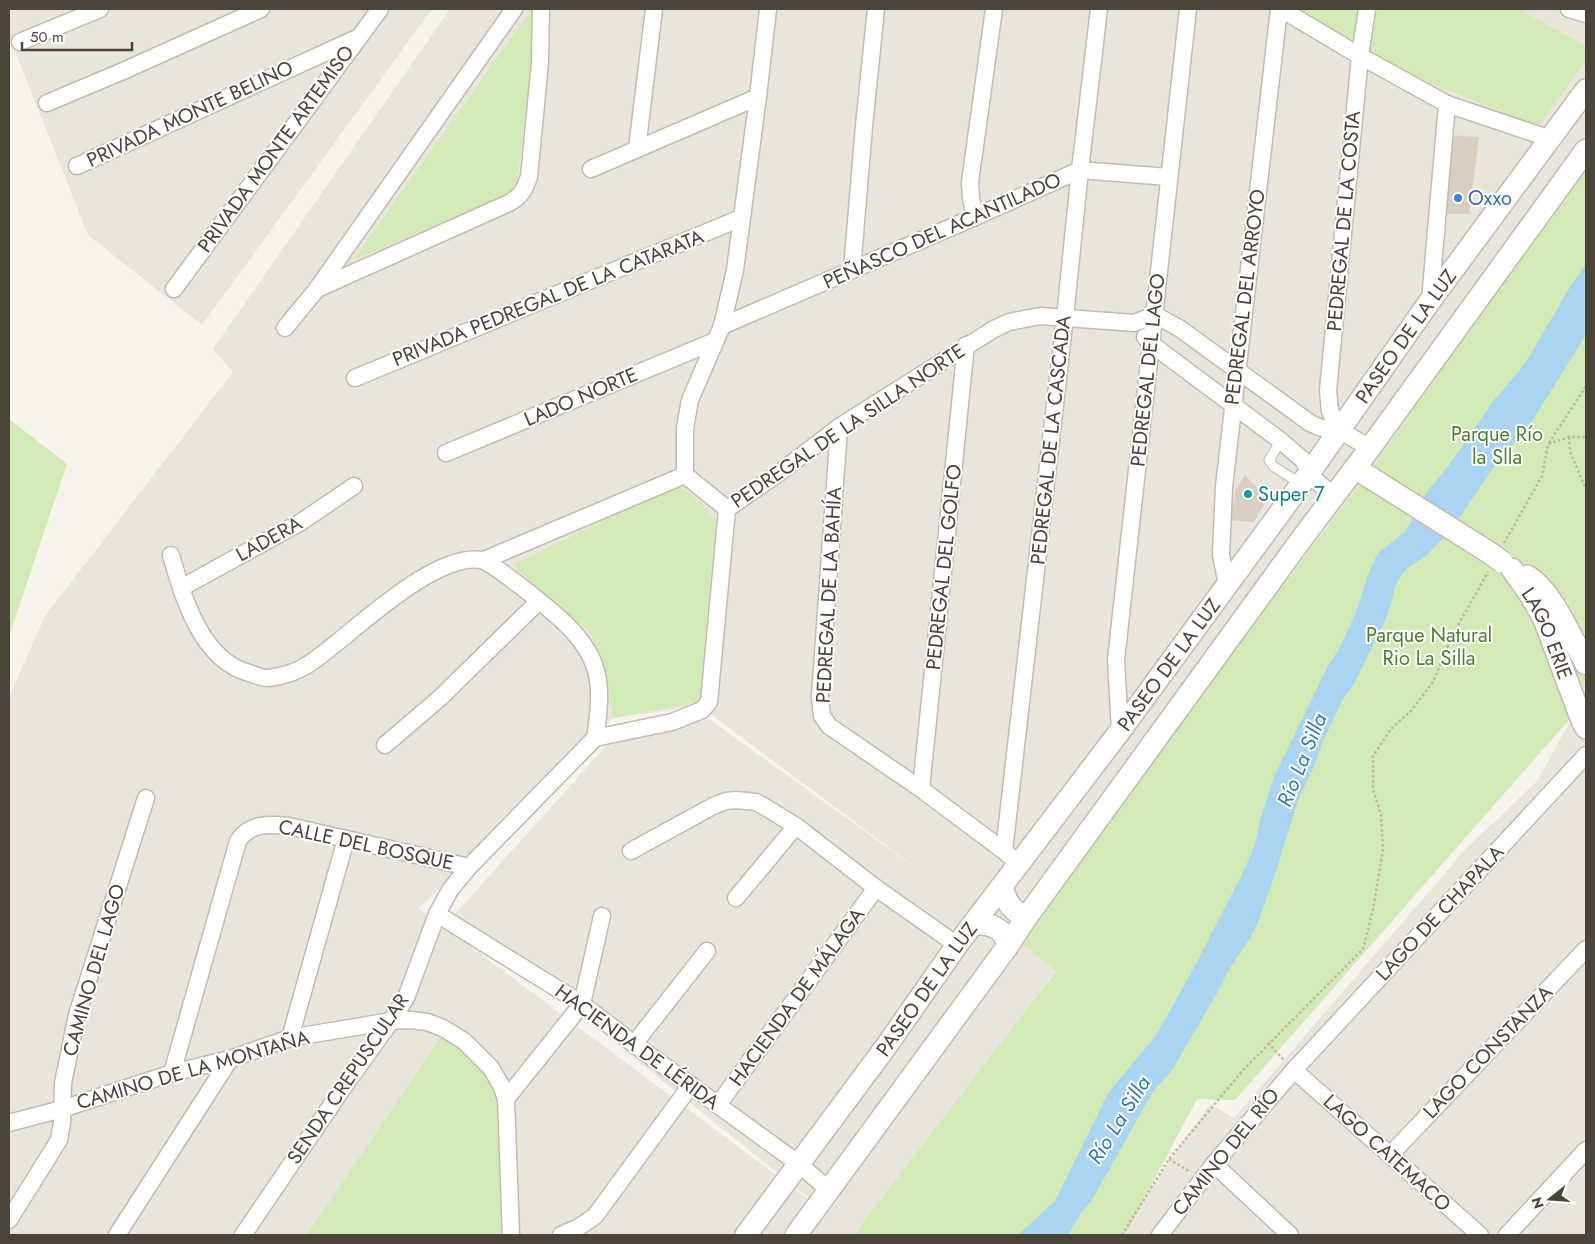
<svg xmlns="http://www.w3.org/2000/svg" width="1595" height="1244" viewBox="0 0 1595 1244" font-family="Jost,sans-serif">
<rect width="100%" height="100%" fill="#f6f3ec"/>
<g fill="#eae5da" fill-rule="evenodd">
<path d="M9,9H432L202,325L88,235L9,36Z"/>
<path d="M450,9H1586V164L1370,471L1014,937L1056,970L954,1106L855,1235H9V697L45,616L233,372L213,349ZM700,706L931,879L709,719L606,746L455,914L836,1220L419,908L613,718Z"/>
<path d="M1586,677V1235H1118L1210,1104L1234,1118L1464,851L1537,781L1575,713Z"/>
</g>
<g fill="#d2eab5">
<path d="M532,9H537L516,191L353,260Z"/>
<path d="M1299,9H1359L1355,42Z"/>
<path d="M1374,9H1518L1586,46V61L1538,127L1365,56Z"/>
<path d="M1586,164V677L1575,713L1235,1100L1197,1099L1125,1235H856L859,1228L1056,971L1014,937L1370,471Z"/>
<path d="M9,419L67,464L9,636Z"/>
<path d="M676,485L697,499L716,520L699,702L613,718L607,680L591,633L542,592L513,565Z"/>
<path d="M446,1029L501,1085L511,1235H307Z"/>
</g>
<path fill="#a9d4f2" d="M1586,264V334L1584,338L1529,426L1495,465L1462,514L1443,538L1426,556L1410,566L1402,574L1395,587L1391,604L1385,621L1354,684L1343,699L1323,741L1315,764L1297,803L1276,871L1259,920L1250,938L1228,971L1217,993L1171,1072L1154,1090L1093,1198L1081,1213L1068,1235H1018L1055,1201L1108,1093L1155,1037L1194,968L1245,868L1255,845L1260,820L1274,777L1328,666L1339,649L1353,619L1359,604L1368,574L1378,553L1405,532L1429,489L1447,468L1494,400L1511,381L1526,362L1570,287Z"/>
<g fill="#d8cfc1">
<path d="M1448,135L1479,137L1469,214H1442Z"/>
<path d="M1245,475L1267,499L1254,522L1230,520L1236,489Z"/>
</g>
<g fill="none" stroke-linecap="round" stroke-linejoin="round">
<g stroke="#c2bbae" stroke-width="11">
<path id="service" d="M1281,441L1269,460L1273,466L1301,484"/>
</g>
<g stroke="#c2bbae" stroke-width="19">
<g id="minor">
<path d="M1281,9L1360,56L1447,104L1551,139"/>
<path d="M1569,9L1586,14"/>
<path d="M20,42L100,9"/>
<path d="M47,103L123,71L261,9"/>
<path d="M637,149L654,9"/>
<path d="M77,166L355,39"/>
<path d="M591,169L758,97"/>
<path d="M975,217L971,198L970,182L994,9"/>
<path d="M852,270L864,126L876,9"/>
<path d="M174,289L380,9"/>
<path d="M317,289L509,203C521,196 524,191 529,177L540,62L541,9"/>
<path d="M1430,301L1447,104"/>
<path d="M722,326L975,217L1080,170L1168,177"/>
<path d="M285,328L317,289L514,9"/>
<path d="M1145,337L1150,343L1281,441L1303,460L1313,478L1334,496"/>
<path d="M355,378L741,218"/>
<path d="M839,427L820,697L822,716L829,726L921,789L1004,851"/>
<path d="M1339,431L1330,411L1328,391L1360,56L1367,9"/>
<path d="M446,453L715,341"/>
<path d="M685,475L727,509L779,473L839,427L994,329L1009,322L1040,316L1134,323L1155,315L1179,328L1310,423L1319,427L1346,434L1370,448"/>
<path d="M685,475V428L690,400L722,326L735,270L758,97L768,9"/>
<path d="M171,555C183,597 201,660 249,673C255,675 262,678 267,678C271,678 275,677 279,676C302,672 316,659 334,645C367,619 438,553 481,560C492,562 546,606 557,616C601,654 604,682 595,738"/>
<path d="M484,560L685,475"/>
<path d="M1227,585L1221,555L1224,487L1279,9"/>
<path d="M181,588L301,522L354,486"/>
<path d="M1120,731L1116,660L1188,9"/>
<path d="M385,745L441,697L539,601"/>
<path d="M921,789L966,345"/>
<path d="M631,851L713,806L726,801L736,800L756,802L765,807L796,826L876,888L957,945"/>
<path d="M1019,864L1004,851L1065,317L1080,170L1099,9"/>
<path d="M736,898L796,826"/>
<path d="M437,914L582,1004L634,1044L799,1164L829,1190"/>
<path d="M290,1038L346,839"/>
<path d="M634,1044L707,951"/>
<path d="M1294,1070L1480,1235"/>
<path d="M172,1073L238,841C249,823 269,824 289,826L469,867"/>
<path d="M506,1099L582,1004L602,916"/>
<path d="M718,1105L876,888"/>
<path d="M9,1123L62,1109L172,1073L230,1059L290,1038L391,1021L410,1020L427,1022L443,1028L464,1041L491,1068L501,1085L506,1099L511,1235"/>
<path d="M1390,1155L1586,949"/>
<path d="M1214,1164L1290,1235"/>
<path d="M9,1220L59,1140L62,1123L63,1083L77,1015L146,798"/>
<path d="M117,1235L230,1059"/>
<path d="M243,1235L345,1085L391,1021L406,998L437,914L450,890L469,867L595,738L672,722L702,710L709,702L727,509"/>
<path d="M561,1235L579,1227L595,1216L691,1085"/>
<path d="M1160,1235L1214,1164L1294,1070L1586,755"/>
<path d="M1507,1235L1586,1150"/>
</g>
</g>
<g stroke="#c2bbae" stroke-width="24">
<g id="tertiary">
<path d="M1355,468L1490,553"/>
<path id="s1" d="M1512,569L1531,596L1544,619L1581,718L1586,728"/>
<path d="M1527,576C1552,590 1572,639 1586,664"/>
<path d="M1002,887C1007,904 1011,909 1026,918"/>
<path d="M974,924C989,922 1007,929 1007,947"/>
<path id="s2" d="M746,1235L885,1048L957,945L1120,731L1310,472L1430,301L1586,90"/>
<path d="M796,1235L1007,947L1026,918L1300,541L1370,448L1586,150"/>
</g>
</g>
<g stroke="#c4b79f" stroke-width="2.5" stroke-dasharray="2.5 2.5" stroke-linecap="butt">
<path d="M1569,437L1570,451L1586,490"/>
<path d="M1549,443L1586,386"/>
<path d="M1504,543L1542,476L1548,444L1569,437H1586"/>
<path d="M1268,1043L1284,1060"/>
<path d="M1169,1159L1189,1171"/>
<path d="M1122,1235L1169,1159L1244,1069L1363,949L1373,910L1383,849L1381,815L1373,789V756L1391,729L1412,710L1433,682L1451,638L1488,572"/>
</g>
<use href="#service" stroke="#fff" stroke-width="9"/>
<use href="#minor" stroke="#fff" stroke-width="16"/>
<use href="#tertiary" stroke="#fff" stroke-width="21"/>
<g stroke="#c2bbae" stroke-width="24" stroke-linecap="butt">
<path id="tertiary-bridge" d="M1490,553L1502,562"/>
</g>
<use href="#tertiary-bridge" stroke="#fff" stroke-width="21"/>
</g>
<circle fill="#3f7fe0" stroke="#fff" stroke-width="2" cx="1458" cy="198" r="5"/>
<circle fill="#0f9aa8" stroke="#fff" stroke-width="2" cx="1248" cy="494" r="5"/>
<g text-anchor="middle" dominant-baseline="central" stroke-width="4" stroke-linejoin="round" paint-order="stroke">
<g font-size="20" fill="#4b4439" stroke="#fff">
<text transform="translate(190 114) rotate(-25)">PRIVADA MONTE BELINO</text>
<text transform="translate(276 149) rotate(-54)">PRIVADA MONTE ARTEMISO</text>
<text transform="translate(1344 221) rotate(-85)">PEDREGAL DE LA COSTA</text>
<text transform="translate(942 231) rotate(-24)">PEÑASCO DEL ACANTILADO</text>
<text transform="translate(1245 297) rotate(-83)">PEDREGAL DEL ARROYO</text>
<text transform="translate(548 298) rotate(-22)">PRIVADA PEDREGAL DE LA CATARATA</text>
<text stroke="none"><textPath href="#s2" startOffset="1115">PASEO DE LA LUZ</textPath></text>
<text transform="translate(1148 370) rotate(-84)">PEDREGAL DEL LAGO</text>
<text transform="translate(581 397) rotate(-23)">LADO NORTE</text>
<text transform="translate(848 426) rotate(-34)">PEDREGAL DE LA SILLA NORTE</text>
<text transform="translate(1051 440) rotate(-84)">PEDREGAL DE LA CASCADA</text>
<text transform="translate(269 539) rotate(-29)">LADERA</text>
<text transform="translate(944 567) rotate(-84)">PEDREGAL DEL GOLFO</text>
<text transform="translate(829 595) rotate(-87)">PEDREGAL DE LA BAHÍA</text>
<text stroke="none"><textPath href="#s1" startOffset="74">LAGO ERIE</textPath></text>
<text stroke="none"><textPath href="#s2" startOffset="710">PASEO DE LA LUZ</textPath></text>
<text transform="translate(366 845) rotate(12)">CALLE DEL BOSQUE</text>
<text transform="translate(1440 913) rotate(-47)">LAGO DE CHAPALA</text>
<text transform="translate(94 970) rotate(-74)">CAMINO DEL LAGO</text>
<text stroke="none"><textPath href="#s2" startOffset="305">PASEO DE LA LUZ</textPath></text>
<text transform="translate(797 997) rotate(-54)">HACIENDA DE MÁLAGA</text>
<text transform="translate(637 1047) rotate(36)">HACIENDA DE LÉRIDA</text>
<text transform="translate(1488 1052) rotate(-46)">LAGO CONSTANZA</text>
<text transform="translate(193 1070) rotate(-16)">CAMINO DE LA MONTAÑA</text>
<text transform="translate(348 1079) rotate(-56)">SENDA CREPUSCULAR</text>
<text transform="translate(1226 1152) rotate(-51)">CAMINO DEL RÍO</text>
<text transform="translate(1387 1153) rotate(42)">LAGO CATEMACO</text>
</g>
<g font-size="20" fill="#366cbe" stroke="#fff" text-anchor="start">
<text x="1468" y="198">Oxxo</text>
</g>
<g font-size="20" fill="#4a7f2a" stroke="#fff">
<text x="1497" y="434">Parque Río<tspan x="1497" dy="23">la Slla</tspan></text>
<text x="1429" y="635">Parque Natural<tspan x="1429" dy="23">Rio La Silla</tspan></text>
</g>
<g font-size="20" fill="#0d838f" stroke="#fff" text-anchor="start">
<text x="1258" y="494">Super 7</text>
</g>
<g font-size="21" font-style="italic" fill="#2e7ab2" stroke="#fff">
<text transform="translate(1302 760) rotate(-68)">Río La Silla</text>
<text transform="translate(1119 1120) rotate(-58)">Río La Silla</text>
</g>
</g>
<rect width="1595" height="1244" fill="none" stroke="#4b4439" stroke-width="20"/>
<g transform="translate(1550 1199) rotate(253)" stroke="#ffffff" stroke-width="4" paint-order="stroke">
<path d="M0-4L9 19L0 12L-9 19Z" fill="#4b4439"/>
<text y="-8" font-size="14" font-weight="bold" text-anchor="middle" fill="#4b4439">N</text>
</g>
<path d="M22 42v8h110v-8" fill="none" stroke="#4b4439" stroke-width="2.5"/>
<text x="30" y="42" font-size="15" fill="#4b4439" stroke="#ffffff" stroke-width="4" paint-order="stroke">50 m</text>
</svg>
